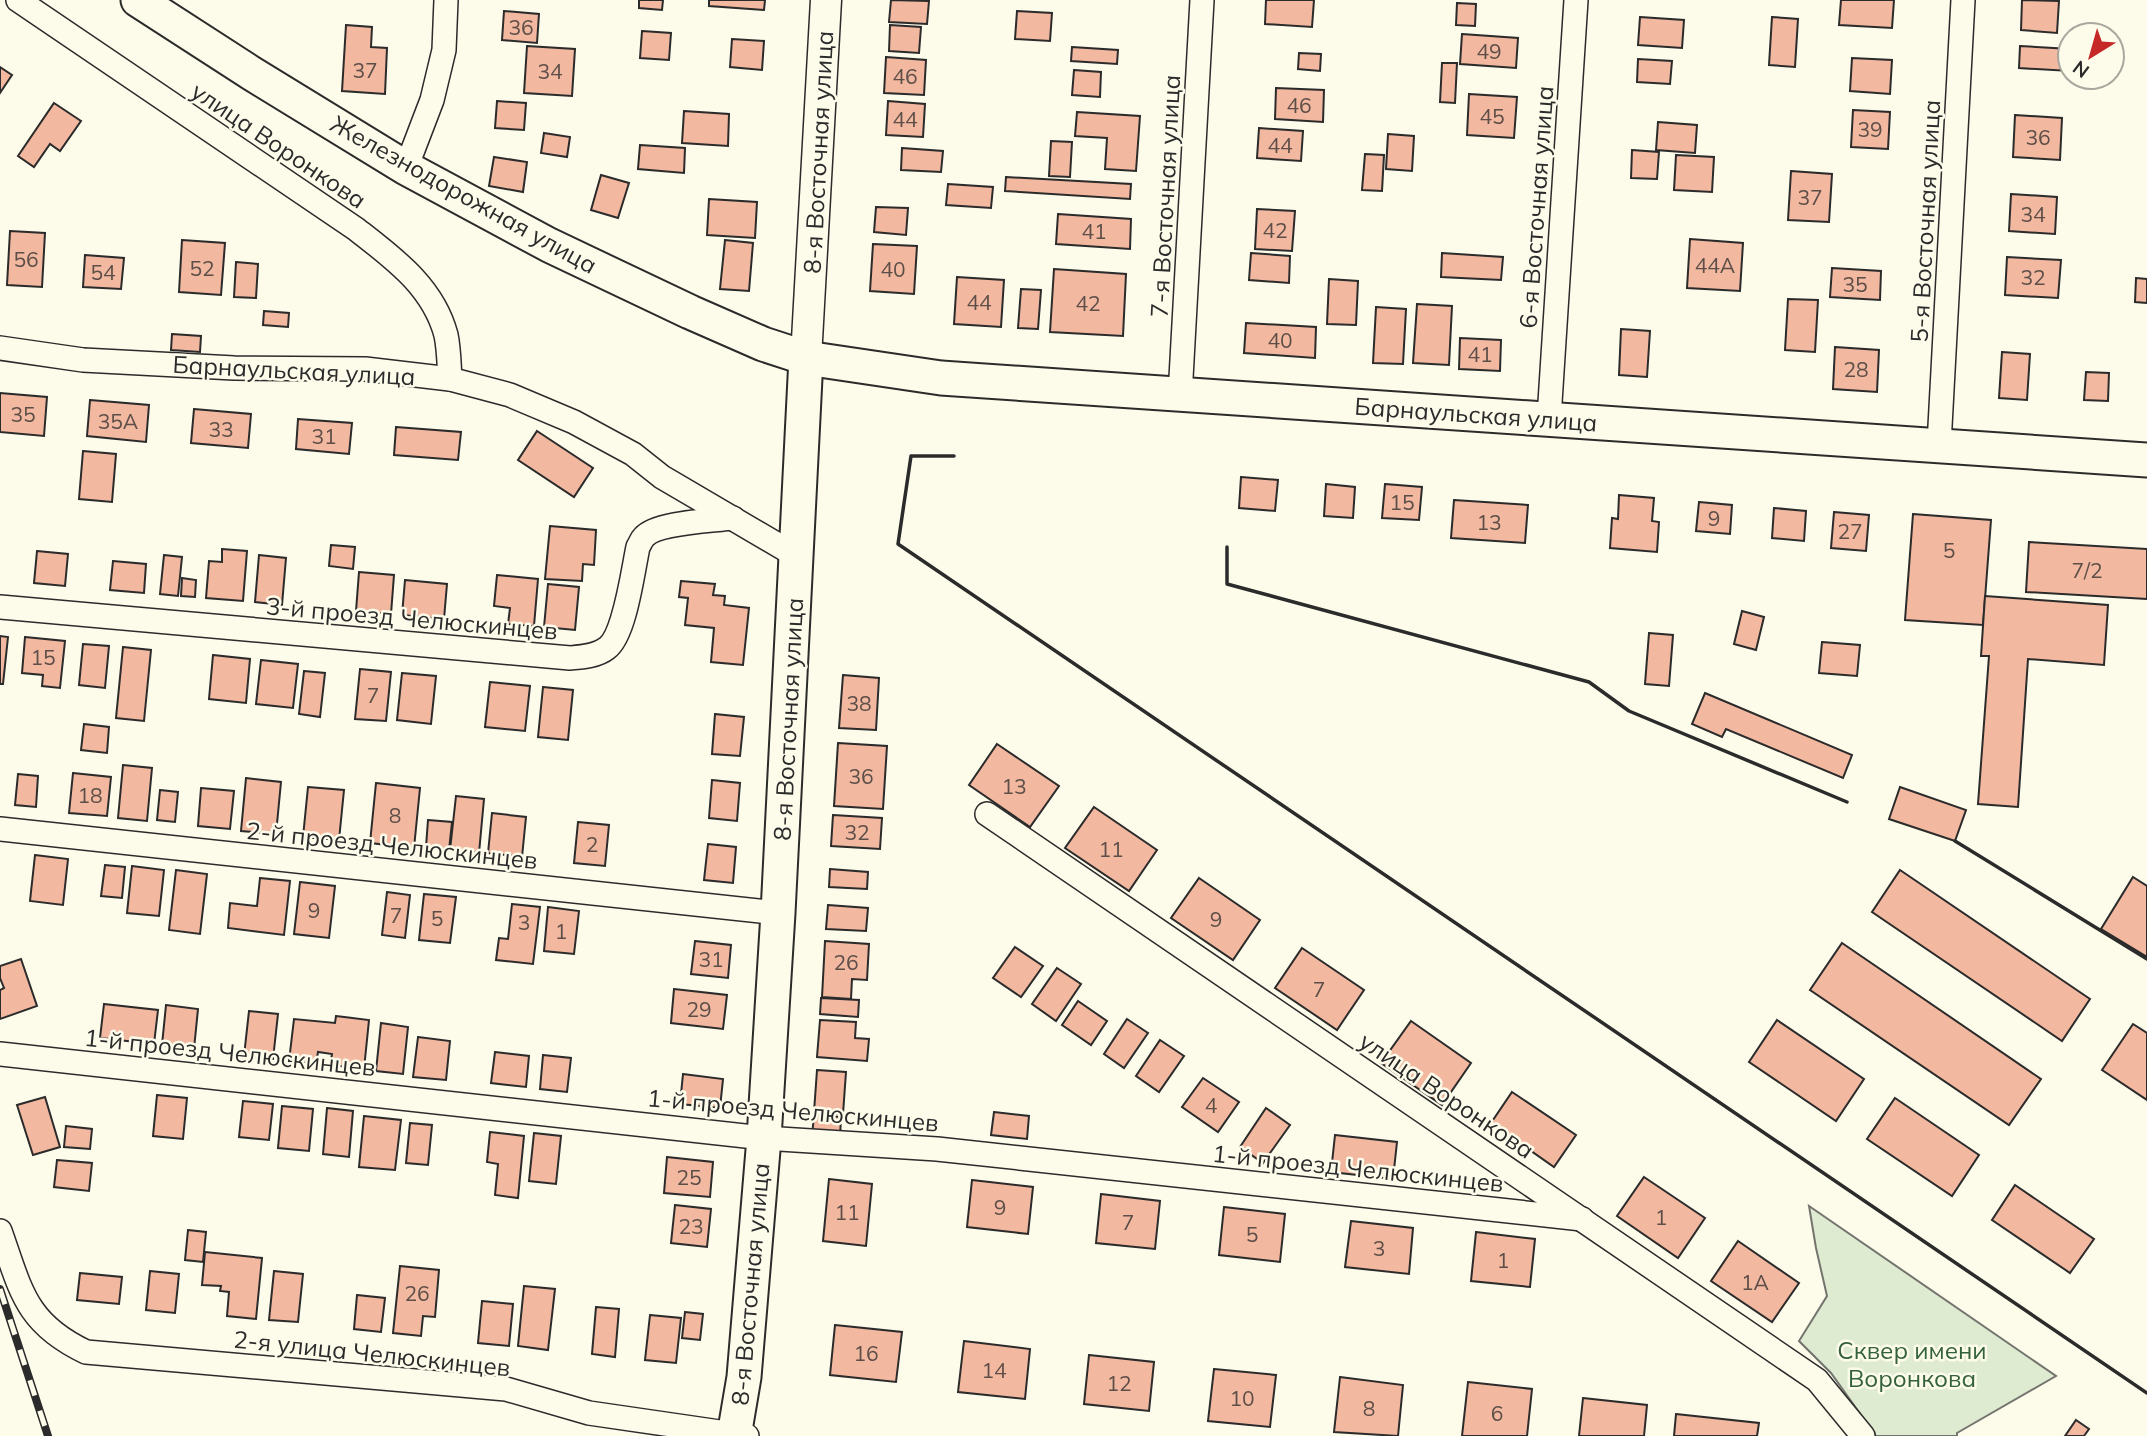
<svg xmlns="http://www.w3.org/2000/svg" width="2147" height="1436" viewBox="0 0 2147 1436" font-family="Mulish,sans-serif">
<rect width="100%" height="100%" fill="#fdfbea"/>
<path fill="#deebd1" stroke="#74746e" stroke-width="2" d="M1809,1206L2056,1376L1957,1433V1436H1876L1831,1373L1799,1341L1827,1296L1816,1248Z"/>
<g fill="#f2b8a0" stroke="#2b2b2b" stroke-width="2">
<path d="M639,0H663L662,10L639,8Z"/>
<path d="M709,0H765L764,10L709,6Z"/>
<path d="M891,0L929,1L927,24L889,22Z"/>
<path d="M1266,0H1314L1312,27L1265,24Z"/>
<path d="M1841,0H1894L1892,28L1839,25Z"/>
<path d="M2022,0L2059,1L2057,33L2021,30Z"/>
<path d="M1457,3L1476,4L1475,26L1456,25Z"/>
<path d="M504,11L539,14L537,43L502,40Z"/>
<path d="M1017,11L1052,13L1050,41L1015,39Z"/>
<path d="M1640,17L1684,20L1682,48L1638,45Z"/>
<path d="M1772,17L1798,19L1795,67L1769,65Z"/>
<path d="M346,25L372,27L371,47L387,48L385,94L342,91Z"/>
<path d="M890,25L921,27L919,53L889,51Z"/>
<path d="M642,31L671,33L669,60L640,58Z"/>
<path d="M1462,34L1518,38L1516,68L1460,64Z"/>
<path d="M732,39L764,41L762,70L730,67Z"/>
<path d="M527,46L575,49L572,96L524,93Z"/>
<path d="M2020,46L2070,49V71L2019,68Z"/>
<path d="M1072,47L1118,50L1117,64L1071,61Z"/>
<path d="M1299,53L1321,54L1320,71L1298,69Z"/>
<path d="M886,57L926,60L924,95L884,93Z"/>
<path d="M1852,58L1892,60L1890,94L1850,91Z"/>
<path d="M1638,59L1672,61L1670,84L1637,82Z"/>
<path d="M1442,63H1457L1455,103L1440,102Z"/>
<path d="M0,67L12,75L0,93Z"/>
<path d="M1074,70L1101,72L1100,97L1072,95Z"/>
<path d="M1276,88L1324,90L1323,122L1275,119Z"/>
<path d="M1469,94L1517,97L1514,138L1467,135Z"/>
<path d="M497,101L526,103L524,130L495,128Z"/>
<path d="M888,101L925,104L923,137L886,135Z"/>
<path d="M54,103L81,121L60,151L50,144L34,167L18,156Z"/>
<path d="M1853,110L1890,112L1888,149L1851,147Z"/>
<path d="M684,111L729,114L728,146L682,143Z"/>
<path d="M1077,112L1140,116L1136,171L1105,169L1107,138L1075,136Z"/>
<path d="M2015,115L2062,118L2060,160L2013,157Z"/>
<path d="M1658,122L1697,125L1695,153L1656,150Z"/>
<path d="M1259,128L1303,131L1301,161L1257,158Z"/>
<path d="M544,133L570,137L567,157L541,153Z"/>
<path d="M1388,134L1414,136L1412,171L1386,169Z"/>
<path d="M1051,141L1072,142L1070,177L1049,176Z"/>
<path d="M640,145L685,148L684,173L638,169Z"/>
<path d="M902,148L943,151L941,172L901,170Z"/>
<path d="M1632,150L1659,152L1657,179L1631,178Z"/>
<path d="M1365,154L1384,155L1382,191L1362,190Z"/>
<path d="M1676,155L1714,157L1712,192L1674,190Z"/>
<path d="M494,157L527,162L523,192L489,186Z"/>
<path d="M1791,171L1832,174L1829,222L1788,220Z"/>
<path d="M601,175L629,183L618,218L591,210Z"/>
<path d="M1006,177L1131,184L1130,199L1005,191Z"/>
<path d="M948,184L993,187L991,208L946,205Z"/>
<path d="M2011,194L2057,197L2055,234L2009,231Z"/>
<path d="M709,199L757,202L755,238L707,235Z"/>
<path d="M876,207L908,208L906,235L874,232Z"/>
<path d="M1257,209L1295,211L1292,251L1255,249Z"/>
<path d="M1058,214L1131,219L1130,249L1056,244Z"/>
<path d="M10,231L45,233L42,287L7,285Z"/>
<path d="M1690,239L1743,243L1740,291L1687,288Z"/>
<path d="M182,240L225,243L221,295L179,292Z"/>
<path d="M725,240L753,243L749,291L720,289Z"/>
<path d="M873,244L917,246L914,294L870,291Z"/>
<path d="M1251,253L1290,256L1289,283L1249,280Z"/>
<path d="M1442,253L1503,257L1501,280L1441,277Z"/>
<path d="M85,255L124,258L121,289L83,287Z"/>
<path d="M2007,257L2061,260L2058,298L2005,295Z"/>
<path d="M236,262L258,264L256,298L234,297Z"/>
<path d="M1832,268L1881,271L1880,300L1830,297Z"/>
<path d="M1054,269L1126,274L1123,336L1050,332Z"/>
<path d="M957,277L1004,280L1001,327L954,324Z"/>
<path d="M2136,278L2147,279V303L2135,302Z"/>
<path d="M1329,279L1358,281L1356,325L1327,324Z"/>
<path d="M1021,289L1041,290L1038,329L1018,328Z"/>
<path d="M1788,299L1818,300L1815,352L1785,350Z"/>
<path d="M1417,304L1452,306L1449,365L1413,363Z"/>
<path d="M1376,307L1406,309L1403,364L1373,363Z"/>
<path d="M264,311L289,313L288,327L263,325Z"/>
<path d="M1246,323L1316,327L1315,358L1244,353Z"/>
<path d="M1621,329L1650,331L1647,377L1619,375Z"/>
<path d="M172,334L201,336L200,352L171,350Z"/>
<path d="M1460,338L1501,340L1500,371L1459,369Z"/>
<path d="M1835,347L1879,350L1877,392L1833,389Z"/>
<path d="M2002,352L2030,354L2027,400L1999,398Z"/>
<path d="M2086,372L2109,373L2108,401L2084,400Z"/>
<path d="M0,393L47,397L44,436L0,432Z"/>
<path d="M90,400L149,405L146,442L87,436Z"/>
<path d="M194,409L251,414L248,448L191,443Z"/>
<path d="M298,419L352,423L349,454L296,449Z"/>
<path d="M396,427L461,432L458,460L394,455Z"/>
<path d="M537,431L593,468L574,497L518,460Z"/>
<path d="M83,451L116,454L112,502L79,499Z"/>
<path d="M1241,477L1278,480L1275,511L1239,508Z"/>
<path d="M1326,484L1355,487L1353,518L1324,516Z"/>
<path d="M1385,484L1422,487L1419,520L1382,518Z"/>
<path d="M1619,495L1654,498L1652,521L1659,522L1657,552L1610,548L1612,518L1618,519Z"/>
<path d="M1454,500L1528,505L1525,543L1451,538Z"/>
<path d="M1699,502L1732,505L1730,534L1696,531Z"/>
<path d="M1774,508L1806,511L1804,541L1772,538Z"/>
<path d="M1834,512L1869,515L1866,551L1831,548Z"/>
<path d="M1913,514L1991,520L1983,625L1905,620Z"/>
<path d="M550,526L596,530L594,565L583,564L582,581L545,579Z"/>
<path d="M2029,542L2147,549V599L2026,592Z"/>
<path d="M331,545L355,547L353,569L329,566Z"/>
<path d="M222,549L247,551L243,601L206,598L209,561L222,562Z"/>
<path d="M37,551L68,554L65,586L34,583Z"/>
<path d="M164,555L182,557L178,596L160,594Z"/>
<path d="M259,555L286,558L282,605L255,602Z"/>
<path d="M113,561L146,564L144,593L110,590Z"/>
<path d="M359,572L394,575L391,614L356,611Z"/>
<path d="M497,575L538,579L534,626L508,624L510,608L494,606Z"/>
<path d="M182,578L196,580L195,597L181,596Z"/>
<path d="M405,580L447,584L444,619L402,615Z"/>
<path d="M681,581L715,584L713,595L725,596L724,605L749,608L743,665L711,662L714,628L685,625L688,598L679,597Z"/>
<path d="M548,584L579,587L575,630L544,627Z"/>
<path d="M1985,596L2108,605L2104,665L2028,659L2018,807L1978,804L1989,656H1981Z"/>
<path d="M1742,611L1764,617L1756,650L1734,644Z"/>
<path d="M1649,633L1673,635L1669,686L1645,684Z"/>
<path d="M0,636L8,637L3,684H0Z"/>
<path d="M25,637L65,641L60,688L42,686L43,675L22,673Z"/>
<path d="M1822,642L1860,645L1857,676L1819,673Z"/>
<path d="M83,644L109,646L105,688L79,685Z"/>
<path d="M123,647L151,650L144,721L116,718Z"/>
<path d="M213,655L250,659L246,703L209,699Z"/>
<path d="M261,660L298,664L293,708L256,704Z"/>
<path d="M360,669L391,672L386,721L355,719Z"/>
<path d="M304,671L325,673L320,717L299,714Z"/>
<path d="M402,673L436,676L431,724L397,720Z"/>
<path d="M843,675L879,678L876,730L839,728Z"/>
<path d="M490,682L530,686L525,731L485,727Z"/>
<path d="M543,687L573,690L568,740L538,737Z"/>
<path d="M1705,693L1852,755L1843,778L1726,729L1722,737L1692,724Z"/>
<path d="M715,714L744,717L740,756L712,754Z"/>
<path d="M84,724L109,727L107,753L81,750Z"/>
<path d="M838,743L887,746L883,809L834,806Z"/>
<path d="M997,744L1059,786L1030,827L969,785Z"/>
<path d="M123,765L152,768L147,821L118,818Z"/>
<path d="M73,773L111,777L107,816L69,813Z"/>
<path d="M18,774L38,776L36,807L15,805Z"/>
<path d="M246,778L281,782L276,834L241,831Z"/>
<path d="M712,780L740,783L737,821L709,818Z"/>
<path d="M376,783L420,788L414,848L370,843Z"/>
<path d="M308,787L344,790L339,840L303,837Z"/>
<path d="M1900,787L1966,810L1955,841L1889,819Z"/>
<path d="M201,788L234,791L230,829L198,826Z"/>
<path d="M160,790L178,792L175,822L157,820Z"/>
<path d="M456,796L484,799L479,853L450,850Z"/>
<path d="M1094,807L1157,850L1129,891L1065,848Z"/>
<path d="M492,813L526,817L522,857L488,853Z"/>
<path d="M833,815L882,818L880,849L831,846Z"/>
<path d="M428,820L452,822L449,850L426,847Z"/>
<path d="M578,822L609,825L605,866L574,863Z"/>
<path d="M708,844L736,847L733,883L704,880Z"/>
<path d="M35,855L68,859L63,905L30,901Z"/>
<path d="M105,865L125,867L122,898L101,896Z"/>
<path d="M132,866L164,870L159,916L127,913Z"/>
<path d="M830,869L868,872L867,889L829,887Z"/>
<path d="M176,870L207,874L200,934L169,930Z"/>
<path d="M1900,870L2090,999L2062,1041L1872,912Z"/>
<path d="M2133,877L2147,886V957L2101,929Z"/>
<path d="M260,878L290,881L284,935L228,928L230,903L257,906Z"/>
<path d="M1199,878L1260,920L1233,960L1171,918Z"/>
<path d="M300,882L335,886L329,938L294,934Z"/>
<path d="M387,892L410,895L405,938L382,935Z"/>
<path d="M424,894L456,897L450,943L419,940Z"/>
<path d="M512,904L540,907L533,964L496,960L499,938L508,939Z"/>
<path d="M828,905L868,908L866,931L826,929Z"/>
<path d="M548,907L579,911L574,954L544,951Z"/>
<path d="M695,941L731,945L728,978L691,974Z"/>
<path d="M825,941L869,944L867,980L852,979L851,999L822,997Z"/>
<path d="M1842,943L2041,1079L2009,1125L1810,990Z"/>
<path d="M1015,947L1043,966L1021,997L993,978Z"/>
<path d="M1302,948L1364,990L1337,1030L1275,988Z"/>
<path d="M21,959L37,1006L0,1019V990L4,988L0,978V966Z"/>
<path d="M1057,968L1081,984L1056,1021L1032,1004Z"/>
<path d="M674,989L727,995L723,1029L671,1023Z"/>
<path d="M821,998L859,1000L858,1017L820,1014Z"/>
<path d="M1078,1001L1107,1021L1091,1045L1062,1025Z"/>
<path d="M104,1004L158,1010L154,1044L100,1038Z"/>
<path d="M166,1005L198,1009L194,1049L162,1045Z"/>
<path d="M249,1011L278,1014L273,1059L244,1056Z"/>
<path d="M336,1016L369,1020L364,1069L330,1065L332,1054L318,1052L316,1064L289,1061L294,1019L335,1023Z"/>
<path d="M1127,1019L1148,1033L1124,1068L1104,1054Z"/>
<path d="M820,1020L856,1022L855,1038L869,1039L867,1061L817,1057Z"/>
<path d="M1777,1020L1864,1079L1836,1121L1749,1062Z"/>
<path d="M1411,1021L1471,1063L1442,1105L1381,1063Z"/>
<path d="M381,1023L408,1027L403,1074L376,1071Z"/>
<path d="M2133,1024L2147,1033V1100L2102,1070Z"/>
<path d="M418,1037L450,1041L446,1080L413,1077Z"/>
<path d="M1160,1040L1184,1056L1159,1092L1136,1076Z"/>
<path d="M495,1052L529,1056L526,1087L491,1083Z"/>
<path d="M543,1055L571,1058L567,1092L540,1089Z"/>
<path d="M817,1070L846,1072L843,1114L814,1112Z"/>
<path d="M683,1074L723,1079L720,1108L680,1104Z"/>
<path d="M1203,1078L1239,1102L1218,1132L1182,1107Z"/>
<path d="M1512,1092L1576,1135L1554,1167L1491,1123Z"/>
<path d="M157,1095L187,1098L183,1139L153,1136Z"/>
<path d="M45,1097L60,1147L33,1155L17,1105Z"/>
<path d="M1895,1098L1979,1155L1952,1196L1867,1139Z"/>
<path d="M243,1101L273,1104L269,1140L239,1137Z"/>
<path d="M282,1106L313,1109L309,1151L278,1148Z"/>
<path d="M327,1108L353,1111L349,1157L323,1154Z"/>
<path d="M1266,1108L1290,1125L1263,1163L1240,1147Z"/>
<path d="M994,1112L1029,1116L1027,1139L991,1135Z"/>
<path d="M814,1115L841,1117L840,1138L812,1136Z"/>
<path d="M364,1116L401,1120L395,1170L359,1167Z"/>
<path d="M410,1123L432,1125L428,1165L406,1163Z"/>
<path d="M66,1126L92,1129L90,1149L64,1147Z"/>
<path d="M490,1132L524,1136L518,1198L495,1195L498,1164L487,1162Z"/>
<path d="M534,1133L561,1136L556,1184L529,1181Z"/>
<path d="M1335,1135L1397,1142L1393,1179L1331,1172Z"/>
<path d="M667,1157L713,1162L710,1197L664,1193Z"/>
<path d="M57,1160L92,1163L89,1191L54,1187Z"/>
<path d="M1644,1177L1705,1218L1678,1258L1617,1216Z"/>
<path d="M829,1179L872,1184L866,1246L823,1241Z"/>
<path d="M972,1180L1033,1187L1028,1234L967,1227Z"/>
<path d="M2015,1185L2094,1239L2070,1273L1992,1220Z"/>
<path d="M1101,1194L1160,1201L1155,1249L1096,1243Z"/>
<path d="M675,1205L711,1209L707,1247L671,1243Z"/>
<path d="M1224,1207L1285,1214L1280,1262L1219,1255Z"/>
<path d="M1351,1221L1413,1228L1409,1274L1345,1267Z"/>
<path d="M188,1230L206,1232L203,1262L185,1260Z"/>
<path d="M1476,1232L1535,1239L1530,1287L1471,1281Z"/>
<path d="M1738,1241L1799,1283L1772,1322L1711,1281Z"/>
<path d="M205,1252L262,1258L256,1319L227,1316L229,1292L220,1291L221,1286L202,1285Z"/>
<path d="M400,1266L439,1270L435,1317L423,1316L421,1336L393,1333Z"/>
<path d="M150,1271L179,1274L175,1313L146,1310Z"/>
<path d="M274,1271L303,1274L298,1322L269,1320Z"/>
<path d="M80,1273L122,1277L119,1304L77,1300Z"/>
<path d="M524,1286L555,1289L548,1350L518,1346Z"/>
<path d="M357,1295L385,1298L381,1332L354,1329Z"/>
<path d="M482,1301L513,1304L509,1346L478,1343Z"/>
<path d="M596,1307L619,1309L615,1357L592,1354Z"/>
<path d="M685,1312L703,1314L700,1340L682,1338Z"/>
<path d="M650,1315L681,1318L676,1363L645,1360Z"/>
<path d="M835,1325L902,1332L896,1382L830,1375Z"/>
<path d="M964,1341L1030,1349L1025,1399L958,1392Z"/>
<path d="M1089,1355L1154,1362L1149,1411L1084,1404Z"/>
<path d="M1214,1369L1276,1375L1270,1427L1208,1421Z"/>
<path d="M1340,1377L1403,1385L1398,1436L1334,1432Z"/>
<path d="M1468,1382L1532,1389L1527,1436H1462Z"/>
<path d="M1583,1398L1647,1405L1644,1436H1579Z"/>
<path d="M1676,1414L1759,1423L1757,1436H1674Z"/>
<path d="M2076,1420L2089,1429L2084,1436H2065Z"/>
</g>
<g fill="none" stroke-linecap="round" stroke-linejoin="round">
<g stroke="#2b2b2b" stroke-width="26">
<g id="minor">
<path d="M18,0L356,229C393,258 433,286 446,335C449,349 449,365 450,379"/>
<path d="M406,168L432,100L444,50L446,0"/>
<path d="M0,348L83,360L234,368L365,369L450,379L510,395L574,422L633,454L662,477L795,555"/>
<path d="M1180,396L1202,0"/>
<path d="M1549,418L1576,0"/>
<path d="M1939,445L1963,0"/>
<path d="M0,607L570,658C582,657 597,656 607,648C625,635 633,570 638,547C640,544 641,540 644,537C657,522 713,521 733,518"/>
<path d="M987,814L1817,1380L1863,1436"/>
<path d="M0,829L778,913"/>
<path d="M0,1054L764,1138L937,1149L1582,1219"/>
<path d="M0,1231C21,1290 25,1323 86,1352L506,1389L589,1413L747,1436"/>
</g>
</g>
<g stroke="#2b2b2b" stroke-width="33">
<path id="tertiary" d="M806,358L826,0"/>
</g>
<g stroke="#2b2b2b" stroke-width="37">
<g id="secondary">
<path d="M138,0L251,73L406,168L549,245L690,312L763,344L806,358L941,378L2147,460"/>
<path d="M734,1436L744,1377L764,1138L778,913L806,358"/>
</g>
</g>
<use href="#minor" stroke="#fdfbea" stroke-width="23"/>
<use href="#tertiary" stroke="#fdfbea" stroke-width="30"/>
<use href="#secondary" stroke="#fdfbea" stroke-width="33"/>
<g stroke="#2b2b2b" stroke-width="8">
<path id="rail" d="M0,1289L48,1436"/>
</g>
<use href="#rail" stroke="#fdfbea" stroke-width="5" stroke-dasharray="16" stroke-linecap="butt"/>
<g stroke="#2b2b2b" stroke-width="3.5">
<path d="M954,456H911L898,544L2147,1393"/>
<path d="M1227,547V584L1589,682L1629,711L1847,802"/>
<path d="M1955,841L2147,959"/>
</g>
</g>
<g text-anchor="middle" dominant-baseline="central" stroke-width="5" stroke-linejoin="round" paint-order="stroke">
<g font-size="21" fill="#5d4e48">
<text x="521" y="27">36</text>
<text x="1489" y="51">49</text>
<text x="365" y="70">37</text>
<text x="550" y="71">34</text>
<text x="905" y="76">46</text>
<text x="1299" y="105">46</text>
<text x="1492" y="116">45</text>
<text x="905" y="119">44</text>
<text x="1870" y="129">39</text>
<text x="2038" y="137">36</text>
<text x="1280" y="145">44</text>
<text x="1810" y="197">37</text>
<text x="2033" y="214">34</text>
<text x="1275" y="230">42</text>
<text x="1094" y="231">41</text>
<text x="26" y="259">56</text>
<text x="1715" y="265">44А</text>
<text x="202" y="268">52</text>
<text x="893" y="269">40</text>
<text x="103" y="272">54</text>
<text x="2033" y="277">32</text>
<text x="1855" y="284">35</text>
<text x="979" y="302">44</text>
<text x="1088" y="303">42</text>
<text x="1280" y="340">40</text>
<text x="1480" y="354">41</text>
<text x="1856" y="369">28</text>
<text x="23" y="414">35</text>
<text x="118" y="421">35А</text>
<text x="221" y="429">33</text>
<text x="324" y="436">31</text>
<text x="1402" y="502">15</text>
<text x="1714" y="518">9</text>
<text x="1489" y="522">13</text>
<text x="1850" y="531">27</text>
<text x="1949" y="550">5</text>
<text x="2087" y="570">7/2</text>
<text x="43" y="657">15</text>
<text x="373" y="695">7</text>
<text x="859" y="703">38</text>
<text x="861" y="776">36</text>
<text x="1014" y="786">13</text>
<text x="90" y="795">18</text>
<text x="395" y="815">8</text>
<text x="857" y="832">32</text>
<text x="592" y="844">2</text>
<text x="1111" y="849">11</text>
<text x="314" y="910">9</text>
<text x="396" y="915">7</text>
<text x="437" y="918">5</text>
<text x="1216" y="919">9</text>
<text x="524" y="922">3</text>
<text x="561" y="931">1</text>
<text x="711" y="959">31</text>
<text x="846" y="962">26</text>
<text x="1319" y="989">7</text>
<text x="699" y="1009">29</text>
<text x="1211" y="1105">4</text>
<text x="689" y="1177">25</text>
<text x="1000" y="1207">9</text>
<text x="847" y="1212">11</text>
<text x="1661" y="1217">1</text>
<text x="1128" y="1222">7</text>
<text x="691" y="1226">23</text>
<text x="1252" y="1234">5</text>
<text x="1379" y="1248">3</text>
<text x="1503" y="1260">1</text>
<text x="1755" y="1282">1А</text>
<text x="417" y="1293">26</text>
<text x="866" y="1353">16</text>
<text x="994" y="1370">14</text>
<text x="1119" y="1383">12</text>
<text x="1242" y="1398">10</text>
<text x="1369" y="1408">8</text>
<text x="1497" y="1413">6</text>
</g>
<g font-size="24" fill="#2b2b2b" stroke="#fdfbea">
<text transform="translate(279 145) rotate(34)">улица Воронкова</text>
<text transform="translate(818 152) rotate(-87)">8-я Восточная улица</text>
<text transform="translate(464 194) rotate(29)">Железнодорожная улица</text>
<text transform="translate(1165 196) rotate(-87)">7-я Восточная улица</text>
<text transform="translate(1536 207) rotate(-86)">6-я Восточная улица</text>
<text transform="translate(1925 221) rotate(-87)">5-я Восточная улица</text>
<text transform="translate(294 370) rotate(3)">Барнаульская улица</text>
<text transform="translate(1476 414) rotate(4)">Барнаульская улица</text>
<text transform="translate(412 618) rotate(5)">3-й проезд Челюскинцев</text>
<text transform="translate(788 719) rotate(-87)">8-я Восточная улица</text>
<text transform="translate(392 845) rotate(6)">2-й проезд Челюскинцев</text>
<text transform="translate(230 1052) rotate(6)">1-й проезд Челюскинцев</text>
<text transform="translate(1447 1095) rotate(34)">улица Воронкова</text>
<text transform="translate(793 1110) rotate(5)">1-й проезд Челюскинцев</text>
<text transform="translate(1358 1168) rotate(6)">1-й проезд Челюскинцев</text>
<text transform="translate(750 1284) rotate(-85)">8-я Восточная улица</text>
<text transform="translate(372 1353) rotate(6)">2-я улица Челюскинцев</text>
</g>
<g font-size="24" fill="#34623c" stroke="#fdfbea">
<text x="1912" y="1350">Сквер имени<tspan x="1912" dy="28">Воронкова</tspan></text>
</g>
</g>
<g transform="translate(2091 56) rotate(217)"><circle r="33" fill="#fdfbea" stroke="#a9a89e" stroke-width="2"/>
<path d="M0-5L12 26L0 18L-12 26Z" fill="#c62828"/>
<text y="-10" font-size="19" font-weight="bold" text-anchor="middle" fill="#2b2b2b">N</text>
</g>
</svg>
